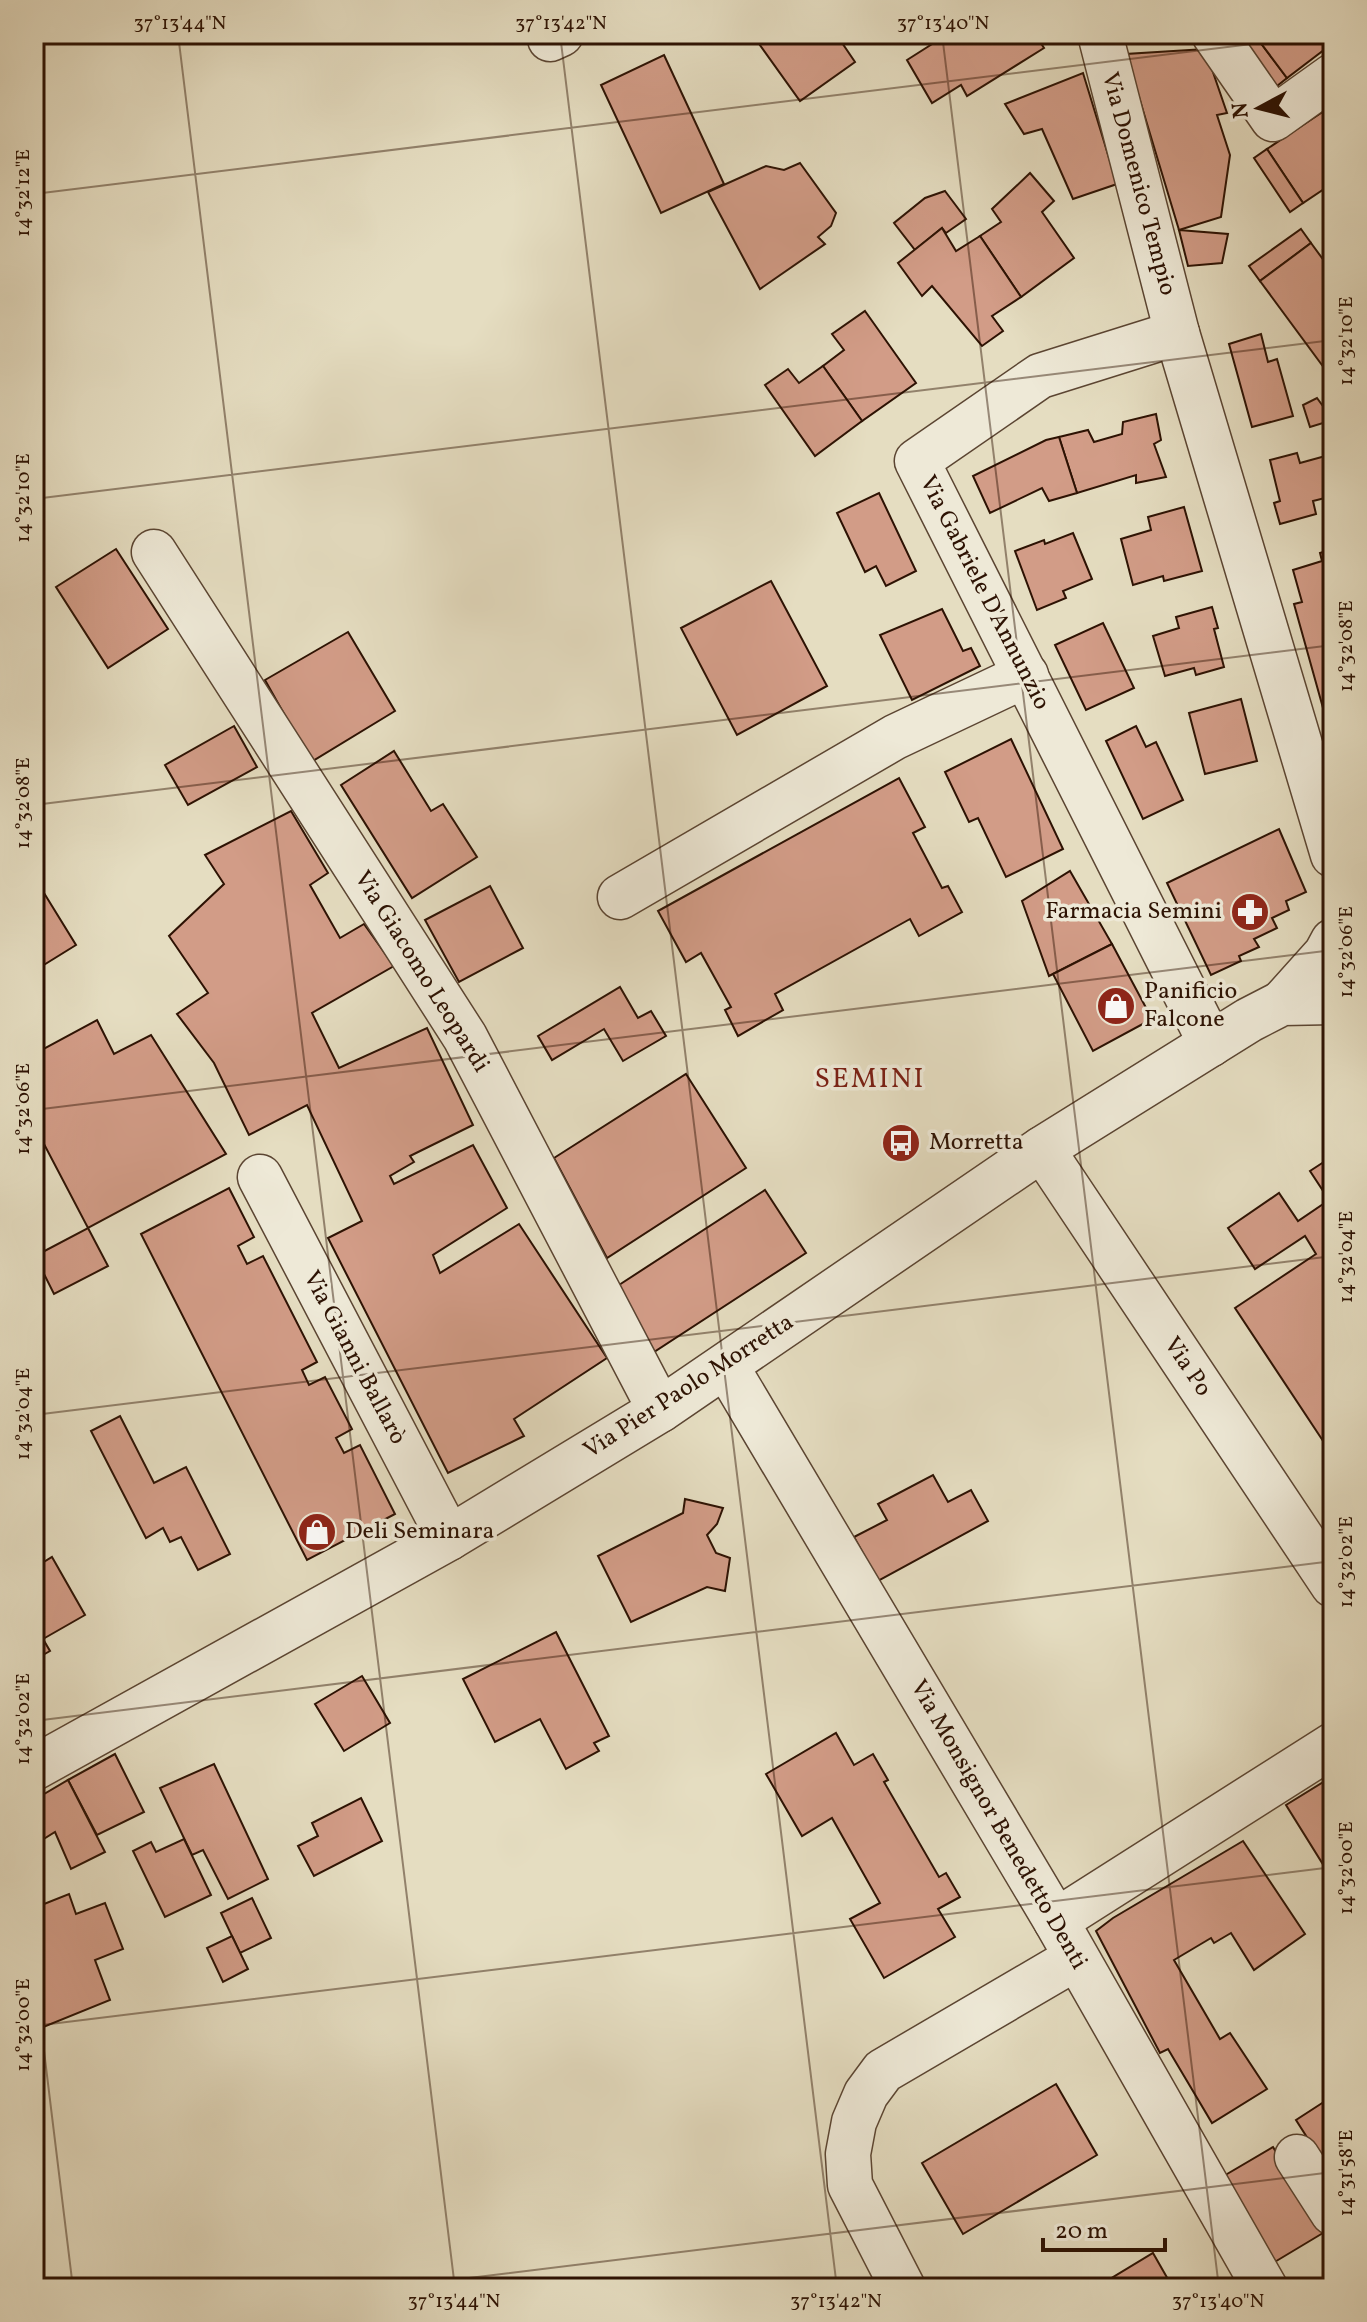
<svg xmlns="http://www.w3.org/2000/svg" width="1367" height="2322" viewBox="0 0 1367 2322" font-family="Vollkorn,serif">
<rect width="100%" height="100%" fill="#e5ddc1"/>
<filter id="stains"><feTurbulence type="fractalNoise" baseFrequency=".0025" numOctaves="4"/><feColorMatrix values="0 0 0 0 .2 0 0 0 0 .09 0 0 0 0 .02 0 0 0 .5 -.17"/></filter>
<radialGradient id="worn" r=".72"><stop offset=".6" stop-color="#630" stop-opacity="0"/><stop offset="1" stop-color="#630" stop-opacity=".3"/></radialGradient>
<g fill="#d29c87" stroke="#2d1203" stroke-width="2">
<path d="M752,34H836L855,62L800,101Z"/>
<path d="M948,34H1035L1044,48L967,96L961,85L932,103L907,60Z"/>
<path d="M1239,34H1254L1287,78L1272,90Z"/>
<path d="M1254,34H1333V43L1287,78Z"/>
<path d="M1205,49L1227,113L1217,115L1230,155L1221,217L1179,230L1126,54Z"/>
<path d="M664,55L724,184L661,213L601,85Z"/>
<path d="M1083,73L1117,184L1073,199L1042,129L1024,134L1005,104Z"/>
<path d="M1333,105V183L1303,203L1267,149Z"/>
<path d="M1267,149L1303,203L1290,212L1254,158Z"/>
<path d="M800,163L836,213L831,226L818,237L825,244L760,289L708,192L766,166L784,170Z"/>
<path d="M1030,173L1054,201L1042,212L1074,258L1021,297L980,236L1001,222L992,209Z"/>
<path d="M945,191L966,219L946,233L942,228L915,250L894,223L925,198Z"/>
<path d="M942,228L956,251L980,236L1021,297L992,316L1003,331L982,346L932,286L922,296L898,263Z"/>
<path d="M1301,229L1311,243L1260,281L1249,266Z"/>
<path d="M1179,230L1228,234L1222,263L1188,266Z"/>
<path d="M1311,243L1333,273V380L1260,281Z"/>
<path d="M865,311L916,383L862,421L823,366L844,350L832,334Z"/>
<path d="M1261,334L1268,362L1277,359L1293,416L1252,427L1229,344Z"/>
<path d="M823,366L862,421L815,456L765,385L788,369L799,383Z"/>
<path d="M1317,398L1333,420L1310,427L1303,405Z"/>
<path d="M1156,414L1161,440L1154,444L1166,477L1136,483V475L1077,493L1059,437L1088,430L1094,442L1122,434L1123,422Z"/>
<path d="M1059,437L1077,493L1049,501L1042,488L990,513L973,476L1046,440Z"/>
<path d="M1297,453L1300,463L1329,455L1333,470V496L1313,501L1316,514L1280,524L1274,503L1280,501L1270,460Z"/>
<path d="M879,493L916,571L886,586L876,566L865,572L837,513Z"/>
<path d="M1184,507L1202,571L1164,581L1163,576L1133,585L1121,539L1151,530L1148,517Z"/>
<path d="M1073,533L1092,579L1063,591L1066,598L1037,610L1015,551L1044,540L1045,544Z"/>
<path d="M116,549L168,629L108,668L56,587Z"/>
<path d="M1333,549V732L1330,733L1294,604L1302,602L1293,570L1322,561L1320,553Z"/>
<path d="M771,581L827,686L737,735L681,628Z"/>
<path d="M1212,607L1218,628L1214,629L1224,667L1196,675L1194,668L1165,676L1153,636L1179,628L1176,617Z"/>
<path d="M942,609L963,651L971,648L980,666L912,700L880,635Z"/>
<path d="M1103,623L1134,688L1086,710L1055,645Z"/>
<path d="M348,632L395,711L311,762L265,680Z"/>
<path d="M1241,699L1257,761L1205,774L1189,713Z"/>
<path d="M234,726L257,767L188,805L165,765Z"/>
<path d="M1136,726L1146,747L1156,742L1183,800L1143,819L1106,741Z"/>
<path d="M1011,739L1063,849L1006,877L978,818L969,822L945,772Z"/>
<path d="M394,751L431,811L443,804L477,857L412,898L341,785Z"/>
<path d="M899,778L925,827L913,833L942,888L948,886L962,912L919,936L910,919L775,994L783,1010L738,1036L725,1010L731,1007L701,953L686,962L658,911Z"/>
<path d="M291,811L328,873L310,885L340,938L364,924L394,966L312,1013L339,1068L427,1028L473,1125L410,1156L414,1162L390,1176L394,1184L473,1145L507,1208L433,1255L440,1273L519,1224L607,1358L514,1419L524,1436L448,1473L328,1238L362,1221L307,1105L249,1135L214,1063L177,1014L208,993L169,936L224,884L205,855Z"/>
<path d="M1279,829L1306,892L1286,901L1289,910L1272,918L1277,928L1254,939L1259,947L1239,956L1241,961L1211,975L1167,883Z"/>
<path d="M1070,871L1112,944L1049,976L1022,901Z"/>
<path d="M490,886L523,948L459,982L425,920Z"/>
<path d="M44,893L76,945L34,971V899Z"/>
<path d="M1112,944L1152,1019L1093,1051L1053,974Z"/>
<path d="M620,987L638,1018L651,1011L666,1036L623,1061L604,1029L552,1060L538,1036Z"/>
<path d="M97,1020L114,1054L151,1035L226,1154L88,1228L34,1125V1054Z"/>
<path d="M686,1074L746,1168L607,1258L554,1158Z"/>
<path d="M1333,1156V1456L1235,1308L1316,1254L1305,1236L1255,1269L1228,1228L1279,1193L1298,1221L1329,1200L1310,1171Z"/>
<path d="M229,1188L254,1237L238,1246L247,1264L263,1256L317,1362L302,1370L309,1385L325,1377L352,1429L336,1438L344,1453L360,1445L395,1514L307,1560L141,1234Z"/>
<path d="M765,1190L806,1253L654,1352L619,1285Z"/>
<path d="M88,1228L108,1266L54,1294L35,1256Z"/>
<path d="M120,1416L154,1483L186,1467L230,1554L198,1570L181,1537L170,1542L163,1528L146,1538L91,1431Z"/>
<path d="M933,1475L948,1502L971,1490L988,1521L878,1581L854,1537L887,1520L878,1504Z"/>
<path d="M685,1499L723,1508L717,1524L707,1535L716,1553L730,1558L725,1591L707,1587L631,1622L598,1556L683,1513Z"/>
<path d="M52,1557L85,1615L43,1639L50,1651L34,1660V1568Z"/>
<path d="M556,1632L609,1736L594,1743L599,1751L566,1769L540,1719L495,1742L463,1679Z"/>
<path d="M362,1676L390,1723L344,1751L315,1704Z"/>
<path d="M836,1733L854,1765L873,1754L888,1780L884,1782L939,1877L946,1873L960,1897L938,1909L955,1937L884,1978L850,1919L880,1903L832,1818L802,1836L766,1774Z"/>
<path d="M115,1754L144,1812L97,1835L68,1780Z"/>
<path d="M214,1764L268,1879L228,1899L203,1850L192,1855L160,1788Z"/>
<path d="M1333,1776V1860L1324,1866L1286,1805Z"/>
<path d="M68,1780L105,1852L71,1869L55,1832L34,1845V1800Z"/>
<path d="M361,1798L382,1841L314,1876L298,1846L318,1836L312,1823Z"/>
<path d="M184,1839L211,1895L165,1917L133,1851L151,1842L156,1852Z"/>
<path d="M1243,1841L1305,1934L1254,1970L1231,1933L1214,1943L1211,1938L1174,1960L1220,2039L1230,2033L1267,2089L1212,2123L1168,2049L1160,2053L1096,1931L1113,1918Z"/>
<path d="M69,1894L76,1914L105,1903L123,1949L95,1960L110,2000L41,2028L34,2010V1908Z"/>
<path d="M252,1898L271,1938L240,1953L221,1913Z"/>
<path d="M232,1936L248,1969L223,1982L207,1948Z"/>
<path d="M1056,2084L1097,2155L963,2234L922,2163Z"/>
<path d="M1333,2096V2178L1296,2120Z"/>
<path d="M1273,2147L1323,2233L1273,2263L1222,2177Z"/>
<path d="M1153,2253L1173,2288H1095Z"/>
</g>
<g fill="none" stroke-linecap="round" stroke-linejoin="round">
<g stroke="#5b4532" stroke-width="47">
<g id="minor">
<path d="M1100,34L1177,333"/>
<path d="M1214,34L1273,119L1333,76"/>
<path d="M550,39L561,34"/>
<path d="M154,552L465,1037L660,1410"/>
<path d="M620,897L895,737L1026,675"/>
<path d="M1282,1003L1326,954L1333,941"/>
<path d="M1211,1044L917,461L1040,376L1177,333L1333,855"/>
<path d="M1042,1149L1333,1585"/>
<path d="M260,1177L449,1538"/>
<path d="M726,1366L1056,1921L1265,2288"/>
<path d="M34,1768L449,1538L660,1410L1042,1149L1249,1020L1282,1003L1333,1002"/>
<path d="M1056,1921L1333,1745"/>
<path d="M1297,2157L1333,2213"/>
<path d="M903,2288L850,2185L848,2154L854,2122L866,2094L883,2071L1076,1958"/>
</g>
</g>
<use href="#minor" stroke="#eee9d7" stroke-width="44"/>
</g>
<path fill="none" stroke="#2d1203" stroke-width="2" stroke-opacity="0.45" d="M178,34L455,2288M560,34L837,2288M942,34L1219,2288M1324,34L1333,108M34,194L1333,34M34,499L1333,340M34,805L1333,645M34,1110L1333,950M34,1415L1333,1256M34,1721L1333,1561M34,1969L73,2288M34,2026L1333,1867M387,2288L1333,2172"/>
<defs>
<g id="pharmacy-disc" transform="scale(2)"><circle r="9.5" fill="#8f2418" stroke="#eee9d7"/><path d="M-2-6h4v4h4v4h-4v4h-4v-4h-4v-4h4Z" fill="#fff"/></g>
<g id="shop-disc" transform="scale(2)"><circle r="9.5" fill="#8f2418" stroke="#eee9d7"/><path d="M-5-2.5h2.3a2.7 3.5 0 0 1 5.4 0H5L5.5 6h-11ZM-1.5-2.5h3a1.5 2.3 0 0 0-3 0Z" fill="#fff"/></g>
<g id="bus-disc" transform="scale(2)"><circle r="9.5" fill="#8f2418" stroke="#eee9d7"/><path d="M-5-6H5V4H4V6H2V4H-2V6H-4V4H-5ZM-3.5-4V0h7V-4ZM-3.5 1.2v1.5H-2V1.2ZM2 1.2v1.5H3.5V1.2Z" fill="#fff"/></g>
</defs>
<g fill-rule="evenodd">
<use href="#pharmacy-disc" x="1250" y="912"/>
<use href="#shop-disc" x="1116" y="1006"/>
<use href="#bus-disc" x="901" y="1143"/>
<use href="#shop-disc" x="317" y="1532"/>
</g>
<g text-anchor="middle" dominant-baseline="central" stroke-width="7" stroke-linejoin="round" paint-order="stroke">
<g font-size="24" fill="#2d1203" stroke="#eee9d7">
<text transform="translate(1138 184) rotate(75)">Via Domenico Tempio</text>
<text transform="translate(984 593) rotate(63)">Via Gabriele D'Annunzio</text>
<text transform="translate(421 972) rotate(58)">Via Giacomo Leopardi</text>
<text transform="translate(354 1358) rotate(62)">Via Gianni Ballarò</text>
<text transform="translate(1187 1367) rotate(56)">Via Po</text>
<text transform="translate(689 1387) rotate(-33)">Via Pier Paolo Morretta</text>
<text transform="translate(998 1825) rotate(60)">Via Monsignor Benedetto Denti</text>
</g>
<g font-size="24" fill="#2d1203" stroke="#eee9d7" text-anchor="start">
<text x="1222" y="912" text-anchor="end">Farmacia Semini</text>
<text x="1144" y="992">Panificio<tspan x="1144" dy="28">Falcone</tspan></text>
<text x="929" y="1143">Morretta</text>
<text x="345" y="1532">Deli Seminara</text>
</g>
<g font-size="28" letter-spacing="2" fill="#7a1f14" stroke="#eee9d7">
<text x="870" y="1079">SEMINI</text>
</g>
</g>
<rect width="1367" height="2322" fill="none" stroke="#e5ddc1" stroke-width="88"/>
<g transform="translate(1259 108) rotate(263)" stroke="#eee9d7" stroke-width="6" paint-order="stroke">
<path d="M0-6L14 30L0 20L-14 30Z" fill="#2d1203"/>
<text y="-12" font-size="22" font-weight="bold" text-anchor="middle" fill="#2d1203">N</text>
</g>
<path d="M1043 2238v12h122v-12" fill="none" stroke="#2d1203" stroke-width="4"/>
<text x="1055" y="2238" font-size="24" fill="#2d1203" stroke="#eee9d7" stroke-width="6" paint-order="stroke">20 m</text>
<rect x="44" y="44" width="1279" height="2234" fill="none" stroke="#2d1203" stroke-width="3"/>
<g font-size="20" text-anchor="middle" fill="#2d1203">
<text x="180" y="29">37°13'44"N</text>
<text x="561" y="29">37°13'42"N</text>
<text x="943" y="29">37°13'40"N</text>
<text transform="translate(22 193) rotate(-90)" y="7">14°32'12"E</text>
<text transform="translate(1345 341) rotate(-90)" y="7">14°32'10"E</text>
<text transform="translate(22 498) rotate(-90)" y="7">14°32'10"E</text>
<text transform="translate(1345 646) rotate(-90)" y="7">14°32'08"E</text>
<text transform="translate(22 803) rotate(-90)" y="7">14°32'08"E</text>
<text transform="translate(1345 952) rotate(-90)" y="7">14°32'06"E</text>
<text transform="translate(22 1109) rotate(-90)" y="7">14°32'06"E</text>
<text transform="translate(1345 1257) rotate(-90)" y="7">14°32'04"E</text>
<text transform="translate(22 1414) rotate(-90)" y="7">14°32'04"E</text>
<text transform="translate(1345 1562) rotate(-90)" y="7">14°32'02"E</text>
<text transform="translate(22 1719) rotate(-90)" y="7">14°32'02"E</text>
<text transform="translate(1345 1868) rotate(-90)" y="7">14°32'00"E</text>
<text transform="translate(22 2025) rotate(-90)" y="7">14°32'00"E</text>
<text transform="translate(1345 2173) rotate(-90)" y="7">14°31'58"E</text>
<text x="454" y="2307">37°13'44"N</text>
<text x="836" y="2307">37°13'42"N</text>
<text x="1218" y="2307">37°13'40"N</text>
</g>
<rect width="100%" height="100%" filter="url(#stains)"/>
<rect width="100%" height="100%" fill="url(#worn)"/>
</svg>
